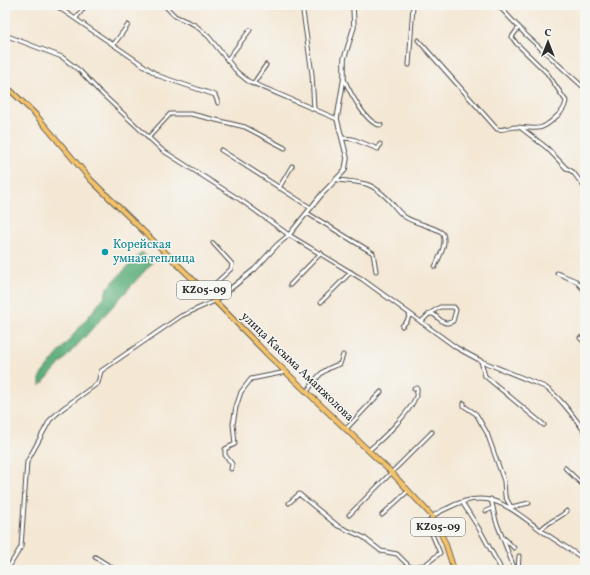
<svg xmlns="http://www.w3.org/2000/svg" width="590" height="575" viewBox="0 0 590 575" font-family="Vollkorn,serif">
<rect width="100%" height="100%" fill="#f6f6f2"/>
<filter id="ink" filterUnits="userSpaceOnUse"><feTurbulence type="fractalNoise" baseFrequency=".025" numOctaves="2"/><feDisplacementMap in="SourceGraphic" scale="8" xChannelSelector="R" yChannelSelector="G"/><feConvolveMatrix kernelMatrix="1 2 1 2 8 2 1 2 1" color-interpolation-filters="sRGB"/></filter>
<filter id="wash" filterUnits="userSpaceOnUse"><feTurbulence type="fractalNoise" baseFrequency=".012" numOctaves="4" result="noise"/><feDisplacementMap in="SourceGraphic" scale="16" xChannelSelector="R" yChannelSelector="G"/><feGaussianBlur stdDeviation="0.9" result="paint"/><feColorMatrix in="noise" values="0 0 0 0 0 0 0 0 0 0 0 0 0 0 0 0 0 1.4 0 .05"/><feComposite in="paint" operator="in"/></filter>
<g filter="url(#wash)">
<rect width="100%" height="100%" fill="#f4e8d5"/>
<path fill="#5cae7b" stroke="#446c53" d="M142,252L152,263L40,386V376L105,296L107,288Z"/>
</g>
<g filter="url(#ink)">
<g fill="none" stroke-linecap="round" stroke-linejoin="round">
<g stroke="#494744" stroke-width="5">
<g id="minor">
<path d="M55,5L159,76L215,95L218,103"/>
<path d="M164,5L175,16L195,25L208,36L237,72L248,81L337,119"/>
<path d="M302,5L312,74L314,109"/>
<path d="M498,5L526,35L582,86"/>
<path d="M76,18L86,5"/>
<path d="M5,35L62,57L80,71L98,90L162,150L242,201L289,235L362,279L457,348L481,361L545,387C562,399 573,416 585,432"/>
<path d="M418,40L497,129C504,131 511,126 518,127C538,129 542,131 557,116C562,112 565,108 566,101L547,73L516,43L512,37L519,27"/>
<path d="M114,44L128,25"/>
<path d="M227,60L250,30"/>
<path d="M409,65L413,5"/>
<path d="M344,79C349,90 367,126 381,125"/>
<path d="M253,84L266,65"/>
<path d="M521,128L547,148L566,168L573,172L585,188"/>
<path d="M148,138L170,114H191L245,127L285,148"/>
<path d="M343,138L353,139L378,149L380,144"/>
<path d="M221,150L311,208"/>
<path d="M338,180C365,183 370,181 390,201C394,206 399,213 405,217C413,223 440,228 443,234C447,245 439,257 435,267"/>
<path d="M279,188L292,166"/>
<path d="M307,213L373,253L376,271"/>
<path d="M557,273L576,281L585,291"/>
<path d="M290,285L321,253"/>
<path d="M206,292L231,269L232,264L213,243"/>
<path d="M321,302L351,272"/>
<path d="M421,322L429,314H433C440,318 443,327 453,321L456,310L454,307H440L429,314"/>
<path d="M402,326L407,321L410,314"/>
<path d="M580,338L585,343"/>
<path d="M481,361L485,376L544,425"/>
<path d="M307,392C317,377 322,369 340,364L343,355"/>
<path d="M464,403V406L476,414L487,433L504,481L505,496L511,507L529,503"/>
<path d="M346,429L381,392"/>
<path d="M368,451C381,440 420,405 417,388L414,389"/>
<path d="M565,468L585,487"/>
<path d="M231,469L232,464L225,455V449L235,444L233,424L236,407L241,392L251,379L286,372"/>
<path d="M491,499L496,521L515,570"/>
<path d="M462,502L481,532L500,567"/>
<path d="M289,503L299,494L338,526L363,537L381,551L397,554L410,567L425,565L440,553L428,525C431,515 439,512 448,508C489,486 510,508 542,531C556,541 571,550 585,560"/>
<path d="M486,511L493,508"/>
<path d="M349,515L432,432"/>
<path d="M382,515L408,491"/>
<path d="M541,530C546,522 559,519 567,511"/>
<path d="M505,539L514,548"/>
<path d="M95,557L116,570"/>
<path d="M7,570L21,547L27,462L50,420L62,409L98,383L101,371L181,316L215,301"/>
<path d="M518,570L519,556"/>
</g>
</g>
<g stroke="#494744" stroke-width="5.5">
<path id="tertiary" d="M215,301L255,269L277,245L289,235L322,194L345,170L347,158L337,119L344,77V59L354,27L353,5"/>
</g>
<g stroke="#494744" stroke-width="6">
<path id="primary" d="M5,85L35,114L91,180L215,301L268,355L392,473L432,516L445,542L454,570"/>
</g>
<use href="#minor" stroke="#fff" stroke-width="3"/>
<use href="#tertiary" stroke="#fff" stroke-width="3.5"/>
<use href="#primary" stroke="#f3c26a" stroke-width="4.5"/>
</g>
</g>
<circle fill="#0f9aa8" stroke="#f6f6f2" stroke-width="1.5" cx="105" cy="252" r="4"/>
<g text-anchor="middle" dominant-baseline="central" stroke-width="3" stroke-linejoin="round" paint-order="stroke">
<g fill="#f6f6f2" stroke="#686867" stroke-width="1">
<rect x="177" y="281" width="54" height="18" rx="3"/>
<rect x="411" y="518" width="54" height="18" rx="3"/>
</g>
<g font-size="11" font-weight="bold" fill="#2b2b2b">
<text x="204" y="290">KZ05-09</text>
<text x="438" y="527">KZ05-09</text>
</g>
<g font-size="12" fill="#0d838f" stroke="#f6f6f2" text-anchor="start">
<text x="113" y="245">Корейская<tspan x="113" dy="14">умная теплица</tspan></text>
</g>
<g font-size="12" fill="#2b2b2b" stroke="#f6f6f2">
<text transform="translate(297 367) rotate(44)">улица Касыма Аманжолова</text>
</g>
</g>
<rect width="590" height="575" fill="none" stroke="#f6f6f2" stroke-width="20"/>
<g transform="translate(548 42)" stroke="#f6f6f2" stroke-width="3" paint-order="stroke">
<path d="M0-3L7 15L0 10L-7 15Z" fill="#2b2b2b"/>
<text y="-6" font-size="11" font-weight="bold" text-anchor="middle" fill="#2b2b2b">С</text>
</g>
</svg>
